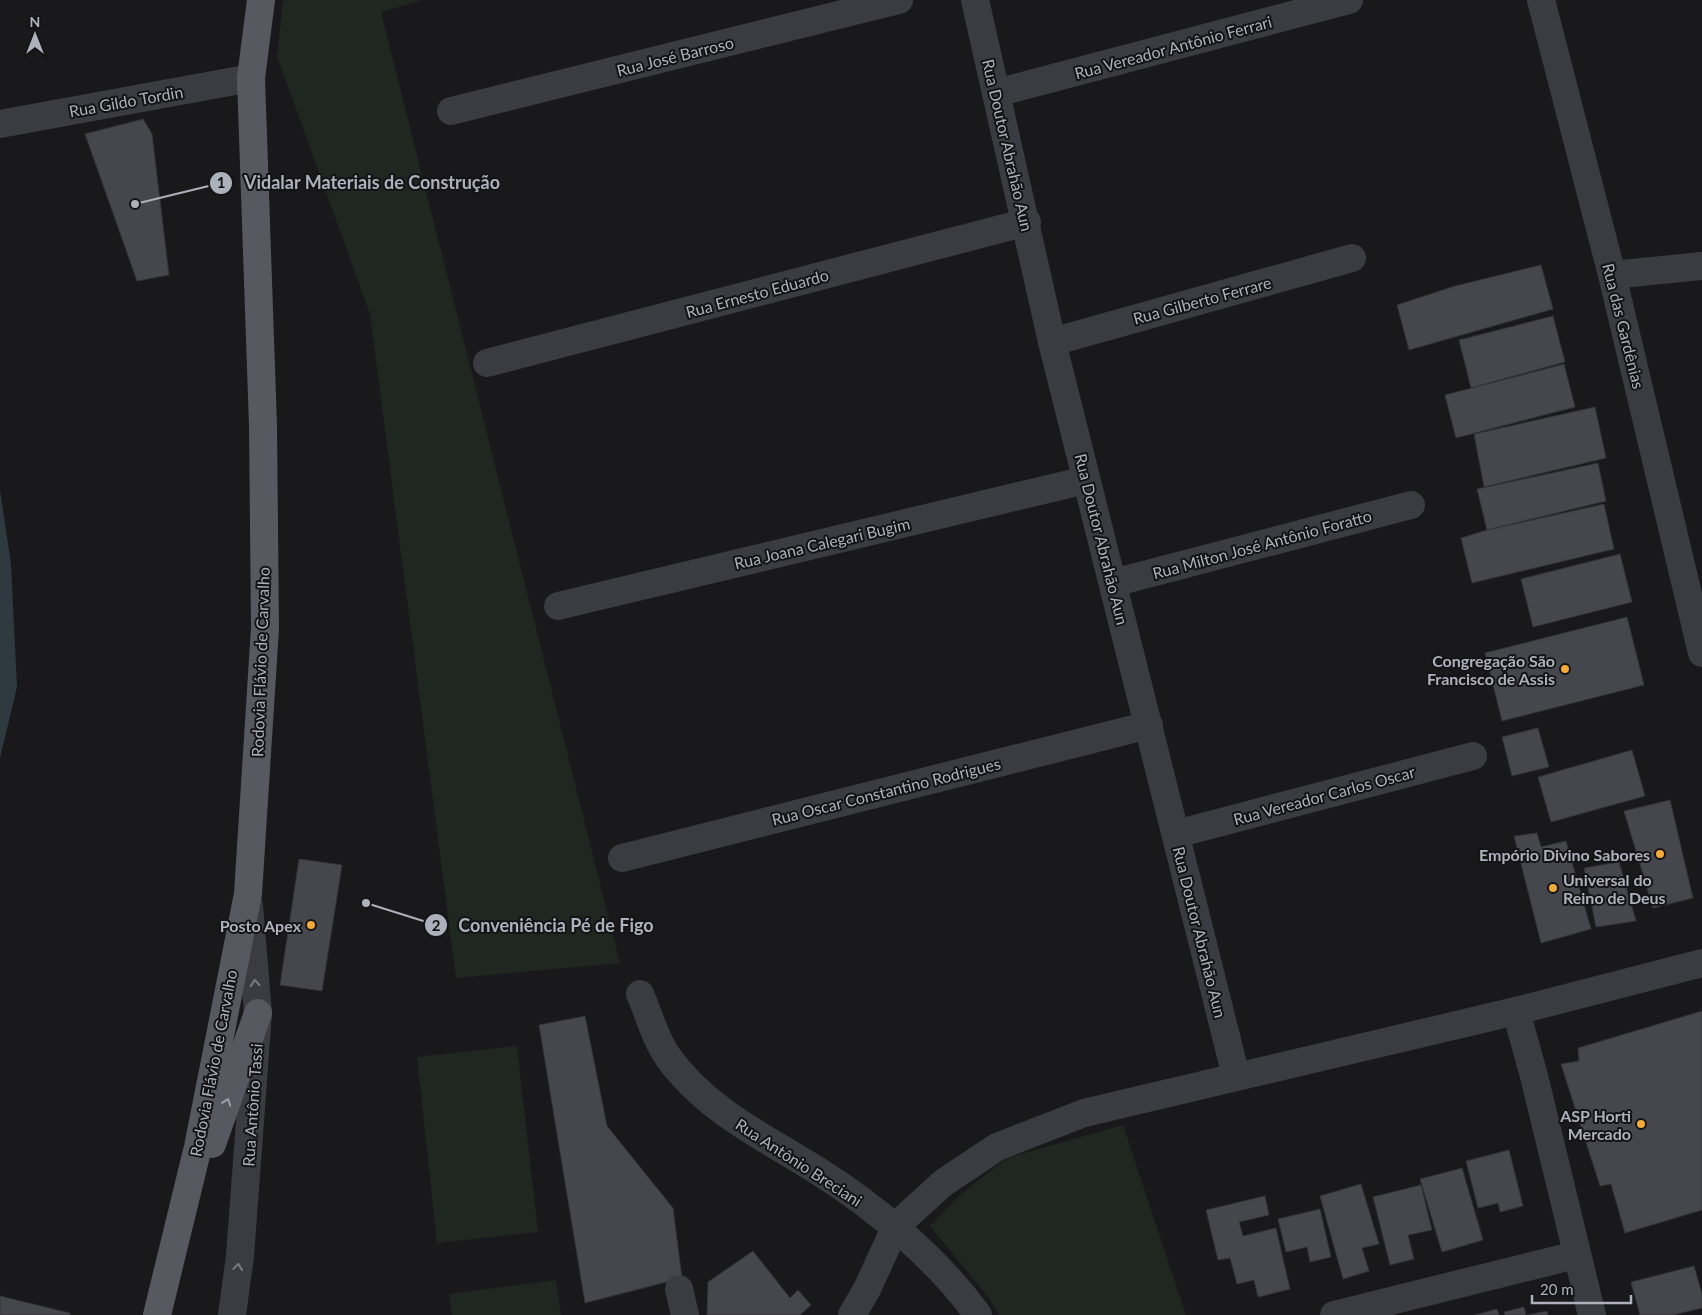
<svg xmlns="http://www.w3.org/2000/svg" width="1702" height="1315" viewBox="0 0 1702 1315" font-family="Lato,sans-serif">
<rect width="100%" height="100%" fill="#19191c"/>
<g fill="#1f2720">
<path d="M283,0H423L381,12L620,963L456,978L370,314L277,56Z"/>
<path d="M517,1046L538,1232L437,1243L417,1057Z"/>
<path d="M1123,1125L1186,1315H999L989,1298L930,1226L959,1196L1007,1158Z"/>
<path d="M556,1280L561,1315H452L449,1294Z"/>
</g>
<path fill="#2f3940" d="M0,490L11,564L17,687L0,758Z"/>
<g fill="#46474c" stroke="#333338">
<path d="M143,119L152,134L169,275L137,281L85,134Z"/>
<path d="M1541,265L1553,309L1409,350L1397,305L1455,286Z"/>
<path d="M1553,316L1565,362L1471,388L1459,340Z"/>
<path d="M1564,364L1575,407L1456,438L1445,395Z"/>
<path d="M1595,407L1606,458L1484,487L1474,434Z"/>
<path d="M1598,463L1606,501L1487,530L1477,489Z"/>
<path d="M1604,504L1614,549L1472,583L1461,538L1487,530Z"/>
<path d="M1620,554L1632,602L1533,627L1521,579Z"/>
<path d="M1627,617L1644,685L1502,721L1485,653Z"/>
<path d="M1538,728L1549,767L1512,776L1502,737Z"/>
<path d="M1632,750L1645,796L1551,822L1538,777Z"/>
<path d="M1670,800L1693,898L1653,908L1624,811Z"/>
<path d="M1537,833L1541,847L1566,841L1591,929L1541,943L1514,836Z"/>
<path d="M299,859L342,865L322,991L280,985Z"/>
<path d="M1619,862L1636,921L1596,927L1584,868Z"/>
<path d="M1702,1011V1210L1625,1233L1611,1184L1600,1186L1561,1064L1579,1061L1578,1048Z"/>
<path d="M585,1016L607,1126L673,1208L682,1278L585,1303L539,1025Z"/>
<path d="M1509,1150L1523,1206L1500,1212L1498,1203L1478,1208L1466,1161Z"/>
<path d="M1462,1168L1483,1240L1442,1252L1420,1179Z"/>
<path d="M1361,1184L1379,1244L1362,1248L1369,1271L1343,1279L1320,1196Z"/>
<path d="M1421,1185L1432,1230L1408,1235L1414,1259L1390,1265L1373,1197Z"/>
<path d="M1265,1196L1269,1215L1239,1222L1243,1236L1276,1228L1290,1289L1258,1297L1254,1280L1237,1284L1230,1258L1218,1260L1206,1210Z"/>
<path d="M1320,1209L1331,1257L1310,1262L1307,1247L1286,1252L1278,1219Z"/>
<path d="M753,1251L790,1298L798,1290L811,1305L800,1315H707L708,1282Z"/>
<path d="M1694,1266L1702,1294V1308L1673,1315H1640L1631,1282Z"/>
<path d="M0,1296L70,1313V1315H0Z"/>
<path d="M1524,1307L1526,1315H1505L1504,1312Z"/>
<path d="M1497,1309L1499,1315H1475Z"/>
<path d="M1547,1311L1548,1315H1527Z"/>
</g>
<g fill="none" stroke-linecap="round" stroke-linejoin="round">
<g stroke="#3a3c41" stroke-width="28">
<path d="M975,0L1052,342L1236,1076"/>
<path d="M1541,0L1612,275L1702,653"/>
<path d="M996,93L1349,0"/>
<path d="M451,111L899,0"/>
<path d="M0,124L251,78"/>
<path d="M1612,275L1702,266"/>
<path d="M1052,342L1352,258"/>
<path d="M487,363L1027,222"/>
<path d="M1113,583L1411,505"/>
<path d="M558,606L1086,480"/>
<path d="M1176,834L1473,756"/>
<path d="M622,858L1149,725"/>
<path d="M640,994C649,1014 655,1039 668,1057C705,1109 762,1136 815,1169C874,1206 937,1258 978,1315"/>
<path d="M1516,1011L1534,1076L1592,1315"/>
<path d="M679,1289L685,1315"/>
<path d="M232,1315L240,1256L258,1013L249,906"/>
<path d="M852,1315L867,1289L896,1226L943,1183L997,1147L1084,1113L1516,1011L1702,963"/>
<path d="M1334,1315L1576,1255"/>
</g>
<g stroke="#565960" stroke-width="28">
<path d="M212,1144L258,1013"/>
<path d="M157,1315L198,1147L248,894L265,628L263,426L251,78L261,0"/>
</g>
</g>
<defs><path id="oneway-chevron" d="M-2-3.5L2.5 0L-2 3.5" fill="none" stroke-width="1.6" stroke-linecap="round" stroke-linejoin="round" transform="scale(1.25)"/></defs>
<g stroke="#797c84">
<use href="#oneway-chevron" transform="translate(255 983) rotate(-95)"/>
<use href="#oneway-chevron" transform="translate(238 1267) rotate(-82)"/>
</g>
<use stroke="#9b9fa9" href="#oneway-chevron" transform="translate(227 1102) rotate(-71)"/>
<g fill="#f3aa39" stroke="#141417" stroke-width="2">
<circle cx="1565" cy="669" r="5"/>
<circle cx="1660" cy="854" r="5"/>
<circle cx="1553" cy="888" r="5"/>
<circle cx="311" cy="925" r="5"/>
<circle cx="1641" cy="1124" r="5"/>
</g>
<g text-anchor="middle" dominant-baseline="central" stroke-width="4" stroke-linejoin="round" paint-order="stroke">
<g font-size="16" fill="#acb1bb" stroke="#141417">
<text transform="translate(1173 47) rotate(-15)">Rua Vereador Antônio Ferrari</text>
<text transform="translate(675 56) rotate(-14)">Rua José Barroso</text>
<text transform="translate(126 101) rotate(-10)">Rua Gildo Tordin</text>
<text transform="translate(1008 145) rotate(77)">Rua Doutor Abrahão Aun</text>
<text transform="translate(757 293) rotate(-15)">Rua Ernesto Eduardo</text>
<text transform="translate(1202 300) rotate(-15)">Rua Gilberto Ferrare</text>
<text transform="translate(1624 326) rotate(76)">Rua das Gardênias</text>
<text transform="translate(1102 539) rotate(76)">Rua Doutor Abrahão Aun</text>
<text transform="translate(822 543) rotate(-13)">Rua Joana Calegari Bugim</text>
<text transform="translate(1262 544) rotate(-15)">Rua Milton José Antônio Foratto</text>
<text transform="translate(260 662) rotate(-88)">Rodovia Flávio de Carvalho</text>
<text transform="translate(886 791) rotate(-14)">Rua Oscar Constantino Rodrigues</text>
<text transform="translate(1324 795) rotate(-15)">Rua Vereador Carlos Oscar</text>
<text transform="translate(1200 932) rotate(76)">Rua Doutor Abrahão Aun</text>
<text transform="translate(213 1063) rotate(-79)">Rodovia Flávio de Carvalho</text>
<text transform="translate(252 1105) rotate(-86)">Rua Antônio Tassi</text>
<text transform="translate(799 1162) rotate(33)">Rua Antônio Breciani</text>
</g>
<g font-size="16" font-weight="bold" fill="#acb1bb" stroke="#141417" text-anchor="end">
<text x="1555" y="660">Congregação São<tspan x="1555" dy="18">Francisco de Assis</tspan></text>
<text x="1650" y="854">Empório Divino Sabores</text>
<text x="1563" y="879" text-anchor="start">Universal do<tspan x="1563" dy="18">Reino de Deus</tspan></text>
<text x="301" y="925">Posto Apex</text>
<text x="1631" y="1115">ASP Horti<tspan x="1631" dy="18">Mercado</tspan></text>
</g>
</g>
<path fill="none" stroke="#acb1bb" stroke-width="2" d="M135 204L221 183M366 903L436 925"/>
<g fill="#acb1bb" stroke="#141417" stroke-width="2">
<circle cx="135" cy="204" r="5"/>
<circle cx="366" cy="903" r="5"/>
<circle cx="221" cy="183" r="12"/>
<circle cx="436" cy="925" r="12"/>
</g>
<g font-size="15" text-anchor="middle" font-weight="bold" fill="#111">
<text x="221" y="188">1</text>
<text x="436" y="931">2</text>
</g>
<g font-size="18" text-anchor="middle" font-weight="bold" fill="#acb1bb" stroke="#141417" stroke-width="4" stroke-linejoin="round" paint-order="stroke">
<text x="372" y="189">Vidalar Materiais de Construção</text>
<text x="556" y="932">Conveniência Pé de Figo</text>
</g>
<g transform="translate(35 35)" stroke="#141417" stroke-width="4" paint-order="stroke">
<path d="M0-4L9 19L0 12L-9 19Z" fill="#acb1bb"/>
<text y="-8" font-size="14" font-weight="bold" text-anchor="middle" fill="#acb1bb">N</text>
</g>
<path d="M1532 1295v8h99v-8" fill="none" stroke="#acb1bb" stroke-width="2.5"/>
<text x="1540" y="1295" font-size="15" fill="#acb1bb" stroke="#141417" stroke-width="4" paint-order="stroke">20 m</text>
</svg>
